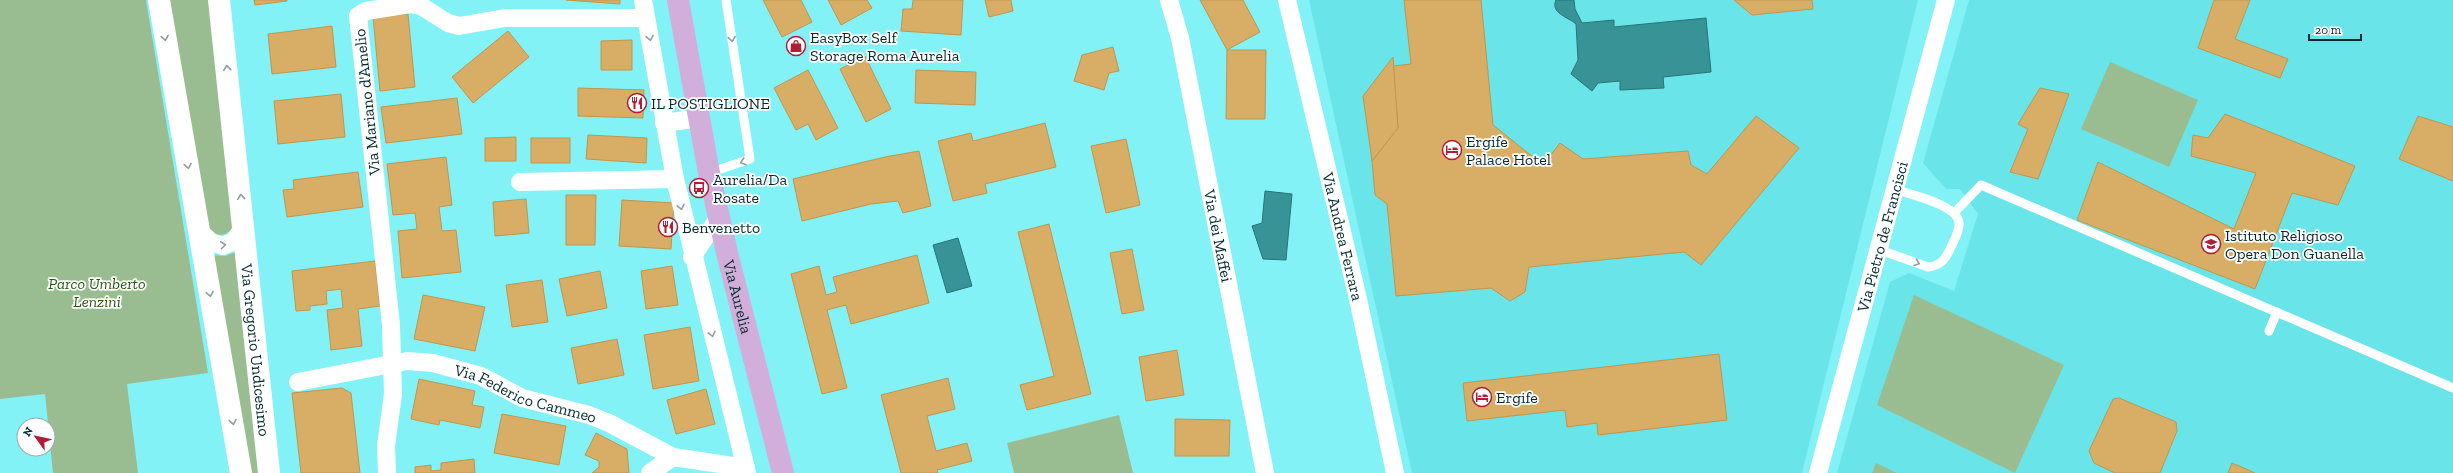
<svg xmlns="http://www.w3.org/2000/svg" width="2453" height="473" viewBox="0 0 2453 473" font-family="'Zilla Slab',serif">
<rect width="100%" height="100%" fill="#83f2f7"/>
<g fill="#69e4e9">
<path d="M1309,0H1918L1802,473H1412Z"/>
<path d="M1969,0H2453V473H1837L1890,282L1909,273L1954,291L1978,214L1960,189H1946L1923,163Z"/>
</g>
<g fill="#99bd90">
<path d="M0,0H146L208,373L127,384L138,473H53L45,394L0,399Z"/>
<path d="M167,0H211L236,221C230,234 222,239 209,231Z"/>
<path d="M2110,62L2198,100L2169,167L2081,129Z"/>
<path d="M238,251L261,473H248L211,255L225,256Z"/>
<path d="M1914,295L2064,365L2015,473L1877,405Z"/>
<path d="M1119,415L1133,473H1014L1007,443Z"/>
<path d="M1876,463L1897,473H1872Z"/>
</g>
<g fill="#379396" stroke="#287476">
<path d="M1556,0H1574L1575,9L1582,23L1614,20V27L1706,18L1711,72L1663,77L1664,88L1620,90V81L1598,83L1592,91L1571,74L1578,60L1576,24C1568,17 1550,13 1556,0Z"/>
<path d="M1265,191L1292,194L1286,260L1263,259L1252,226L1262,223Z"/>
<path d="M958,238L972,286L947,293L933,245Z"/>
</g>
<g fill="#d8ad66" stroke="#bf964e">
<path d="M254,0H287V1L255,5Z"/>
<path d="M566,0H620V4Z"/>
<path d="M763,0H801L812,22L782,37Z"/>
<path d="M828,0H867L872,8L841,25Z"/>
<path d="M913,0H963L961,35L901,31L903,9H912Z"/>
<path d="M985,0H1011L1013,11L989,17Z"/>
<path d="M1200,0H1243L1260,32L1227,50Z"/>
<path d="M1404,0H1481L1493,125L1543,165L1560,143L1583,159L1688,151L1691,165L1707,174L1756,116L1799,148L1701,265L1684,252L1529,267L1525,292L1510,301L1491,288L1396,296L1387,204L1375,195L1372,161L1398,128L1393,66L1411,64Z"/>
<path d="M1734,0H1812L1813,9L1752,15Z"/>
<path d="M2214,0H2250L2235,39L2288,59L2280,78L2198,48Z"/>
<path d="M408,14L415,87L380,91L373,17Z"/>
<path d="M332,26L336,67L272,74L268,34Z"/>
<path d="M508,31L529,57L473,103L452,77Z"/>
<path d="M632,40V70H601V41Z"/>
<path d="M1113,47L1119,71L1109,73L1104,90L1074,81L1082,55Z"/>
<path d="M1227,50H1266L1265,119H1226Z"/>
<path d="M865,56L891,109L866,122L840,69Z"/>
<path d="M1393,57L1398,128L1372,161L1363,96Z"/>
<path d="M808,70L838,128L816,140L808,124L796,130L774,88Z"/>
<path d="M916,70L976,72L975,105L915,103Z"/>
<path d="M578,88L644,90L643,118L578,116Z"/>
<path d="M2040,88L2069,94L2038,179L2010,172L2028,129L2018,124Z"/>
<path d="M341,94L345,137L278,144L274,101Z"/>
<path d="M457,98L462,134L386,143L381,107Z"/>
<path d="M2225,114L2355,166L2338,205L2292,193L2255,289L2077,220L2098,162L2234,229L2256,173L2191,156L2193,135L2208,138Z"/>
<path d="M2418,116L2453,127V181L2399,159Z"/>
<path d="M1045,123L1056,167L985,184L987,193L953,201L938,141L971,133L973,141Z"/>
<path d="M588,135L647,138L646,163L586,159Z"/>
<path d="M516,137V161H485V138Z"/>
<rect x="531" y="138" width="39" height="25"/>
<path d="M1126,139L1140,205L1106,213L1091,146Z"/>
<path d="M919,151L931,206L903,213L898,201L871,204L802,221L793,179L885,157Z"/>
<path d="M446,157L452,205L439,207L442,231L456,230L461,272L402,278L398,231L417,229L415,213L393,215L387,164Z"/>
<path d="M358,172L363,207L287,217L283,190L294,189L293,180Z"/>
<path d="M566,195H596L595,245H566Z"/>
<path d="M526,199L529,233L495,236L493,202Z"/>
<path d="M622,200L674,203L671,249L619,246Z"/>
<path d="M1049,224L1091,394L1027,410L1020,385L1054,376L1018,232Z"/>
<path d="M1132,249L1144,310L1122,314L1110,253Z"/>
<path d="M917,255L929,303L851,324L846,305L827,310L847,388L822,394L791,274L819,266L826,295L837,292L833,277Z"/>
<path d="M375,261L380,306L358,309L362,346L331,350L327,310L343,308L341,289L326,291L327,304L310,306V310L296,311L292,271Z"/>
<path d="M672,266L678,305L646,309L641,271Z"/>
<path d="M600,271L607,308L567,316L559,279Z"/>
<path d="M542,280L548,322L512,327L506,285Z"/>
<path d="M423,295L485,307L475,351L414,339Z"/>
<path d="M690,327L699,381L653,389L644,335Z"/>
<path d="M617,339L624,375L578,384L571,348Z"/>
<path d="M1177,350L1184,395L1146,401L1139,357Z"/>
<path d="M1719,354L1727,420L1598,435L1597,423L1567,427L1565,410L1467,421L1463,383Z"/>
<path d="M948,378L955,409L927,416L936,451L967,443L972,461L937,470L938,473H901L881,395Z"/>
<path d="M419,379L475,391L472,405L484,407L480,428L440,420L439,425L411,419Z"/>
<path d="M342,388L351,393L360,473H301L292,393Z"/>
<path d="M706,389L715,424L676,434L667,400Z"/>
<path d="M2119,398L2176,422L2177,431L2160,473H2115L2094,463L2089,451L2113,399Z"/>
<path d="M502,414L566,426L559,465L494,453Z"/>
<path d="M1175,419L1230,420L1229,456H1175Z"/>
<path d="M596,433L627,449L629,473H592L599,467V461L585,455Z"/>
<path d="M474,459L475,473H415V467L431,465V471L441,470V463Z"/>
<path d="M2232,463L2255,473H2228Z"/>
</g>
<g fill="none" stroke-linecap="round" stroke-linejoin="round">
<g stroke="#fff" stroke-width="9">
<path d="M709,173L750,159L726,0"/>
<path d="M1954,213L1981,185L2453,388"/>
<path d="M1880,250L1928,267C1940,266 1945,260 1950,249C1953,242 1960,231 1959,223C1958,205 1910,194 1896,190"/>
<path d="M2269,331L2277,312"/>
</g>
<g stroke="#fff" stroke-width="18">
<path d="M643,0L675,179L747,473"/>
<path id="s1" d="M1169,0L1180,38L1265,473"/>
<path id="s2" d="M1287,0L1358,299L1395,473"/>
<path d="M664,123L700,118"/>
<path d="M520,182L675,179"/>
<path d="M199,231L211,242L223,246L234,241L244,227"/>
<path d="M692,257L719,217"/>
<path id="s3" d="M298,382L407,361L433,363L481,376L522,398L589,415L609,423L673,457L746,468"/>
<path d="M387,473L386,446L393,394L391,325L358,16L366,11L411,4L421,6L448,23L459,26L505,18H646"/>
<path d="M650,473L673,457"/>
<path id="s4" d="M1818,473L1946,0"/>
</g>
<g stroke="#fff" stroke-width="22">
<path d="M159,0L241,473"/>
<path id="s5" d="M219,0L269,473"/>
</g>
<path stroke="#d1afda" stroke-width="22" id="s6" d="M678,0L709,173L728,257L783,473"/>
</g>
<defs><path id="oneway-chevron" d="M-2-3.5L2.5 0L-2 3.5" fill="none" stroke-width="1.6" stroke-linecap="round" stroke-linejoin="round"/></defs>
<g stroke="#8e9fa0">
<use href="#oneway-chevron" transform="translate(165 38) rotate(80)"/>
<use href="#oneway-chevron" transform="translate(650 38) rotate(80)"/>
<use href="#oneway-chevron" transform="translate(732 39) rotate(81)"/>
<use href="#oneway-chevron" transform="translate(227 68) rotate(-96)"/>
<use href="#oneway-chevron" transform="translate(743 162) rotate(161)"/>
<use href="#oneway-chevron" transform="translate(188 166) rotate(80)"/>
<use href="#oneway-chevron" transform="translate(241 197) rotate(-96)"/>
<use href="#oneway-chevron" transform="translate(681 207) rotate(77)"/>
<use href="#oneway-chevron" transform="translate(223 245) rotate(-7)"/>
<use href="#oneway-chevron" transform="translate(1917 263) rotate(20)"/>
<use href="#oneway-chevron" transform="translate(210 294) rotate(80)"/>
<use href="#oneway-chevron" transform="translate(712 334) rotate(76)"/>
<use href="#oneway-chevron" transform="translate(233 422) rotate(80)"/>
</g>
<defs>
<g id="shop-ring" transform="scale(1)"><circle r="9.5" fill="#fefefe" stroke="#b01d36" stroke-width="1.5"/><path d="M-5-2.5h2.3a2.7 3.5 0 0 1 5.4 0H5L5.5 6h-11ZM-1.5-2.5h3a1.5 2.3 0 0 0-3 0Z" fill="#b01d36"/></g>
<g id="restaurant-ring" transform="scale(1)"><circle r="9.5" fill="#fefefe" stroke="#b01d36" stroke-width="1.5"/><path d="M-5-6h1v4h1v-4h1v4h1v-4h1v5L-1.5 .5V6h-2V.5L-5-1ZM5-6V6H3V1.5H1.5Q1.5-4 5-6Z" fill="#b01d36"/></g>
<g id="hotel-ring" transform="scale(1)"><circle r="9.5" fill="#fefefe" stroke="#b01d36" stroke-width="1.5"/><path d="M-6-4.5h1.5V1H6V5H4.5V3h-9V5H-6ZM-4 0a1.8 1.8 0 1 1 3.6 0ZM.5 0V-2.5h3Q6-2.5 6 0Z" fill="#b01d36"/></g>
<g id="bus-ring" transform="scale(1)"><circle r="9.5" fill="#fefefe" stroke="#b01d36" stroke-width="1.5"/><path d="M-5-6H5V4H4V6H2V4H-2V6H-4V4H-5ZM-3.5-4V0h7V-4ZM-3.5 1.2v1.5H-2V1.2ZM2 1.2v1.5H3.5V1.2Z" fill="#b01d36"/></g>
<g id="school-ring" transform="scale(1)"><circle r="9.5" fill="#fefefe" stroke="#b01d36" stroke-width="1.5"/><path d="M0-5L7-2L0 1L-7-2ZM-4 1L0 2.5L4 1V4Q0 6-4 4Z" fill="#b01d36"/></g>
</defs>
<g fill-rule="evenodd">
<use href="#shop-ring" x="796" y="46"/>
<use href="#restaurant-ring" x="637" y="103"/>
<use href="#hotel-ring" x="1452" y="150"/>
<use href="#bus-ring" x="699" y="188"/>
<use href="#restaurant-ring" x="668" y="227"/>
<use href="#school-ring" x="2211" y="244"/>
<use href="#hotel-ring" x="1482" y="397"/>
</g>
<g text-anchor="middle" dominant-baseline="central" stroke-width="3.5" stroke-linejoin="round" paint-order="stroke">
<g font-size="16" fill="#042a2c" stroke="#fefefe" text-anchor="start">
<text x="810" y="37">EasyBox Self<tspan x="810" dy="18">Storage Roma Aurelia</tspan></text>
<text x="651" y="103">IL POSTIGLIONE</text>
<text x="1466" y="141">Ergife<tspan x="1466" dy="18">Palace Hotel</tspan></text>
<text x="713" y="179">Aurelia/Da<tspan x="713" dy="18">Rosate</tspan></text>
<text x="682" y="227">Benvenetto</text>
<text x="2225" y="235">Istituto Religioso<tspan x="2225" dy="18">Opera Don Guanella</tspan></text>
<text x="1496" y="397">Ergife</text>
</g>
<g font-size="16" fill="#042a2c" stroke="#fefefe">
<text transform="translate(367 102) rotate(-96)">Via Mariano d'Amelio</text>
<text stroke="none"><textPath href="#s1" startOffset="241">Via dei Maffei</textPath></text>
<text stroke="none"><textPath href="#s2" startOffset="243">Via Andrea Ferrara</textPath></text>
<text stroke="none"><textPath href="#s4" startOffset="245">Via Pietro de Francisci</textPath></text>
<text stroke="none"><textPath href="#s6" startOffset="303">Via Aurelia</textPath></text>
<text stroke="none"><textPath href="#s5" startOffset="352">Via Gregorio Undicesimo</textPath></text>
<text stroke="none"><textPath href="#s3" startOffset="235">Via Federico Cammeo</textPath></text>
</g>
<g font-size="16" font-style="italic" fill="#245811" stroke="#fefefe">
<text x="97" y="283">Parco Umberto<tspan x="97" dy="18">Lenzini</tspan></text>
</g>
</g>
<g transform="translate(36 437) rotate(303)"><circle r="19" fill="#fefefe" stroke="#9aa9aa"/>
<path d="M0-3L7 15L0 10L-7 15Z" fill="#b01d36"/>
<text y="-6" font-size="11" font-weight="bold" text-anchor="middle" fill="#042a2c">N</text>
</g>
<path d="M2309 34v6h52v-6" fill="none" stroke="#042a2c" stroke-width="2"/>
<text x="2315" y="34" font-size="12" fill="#042a2c" stroke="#fefefe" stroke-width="3" paint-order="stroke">20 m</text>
</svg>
